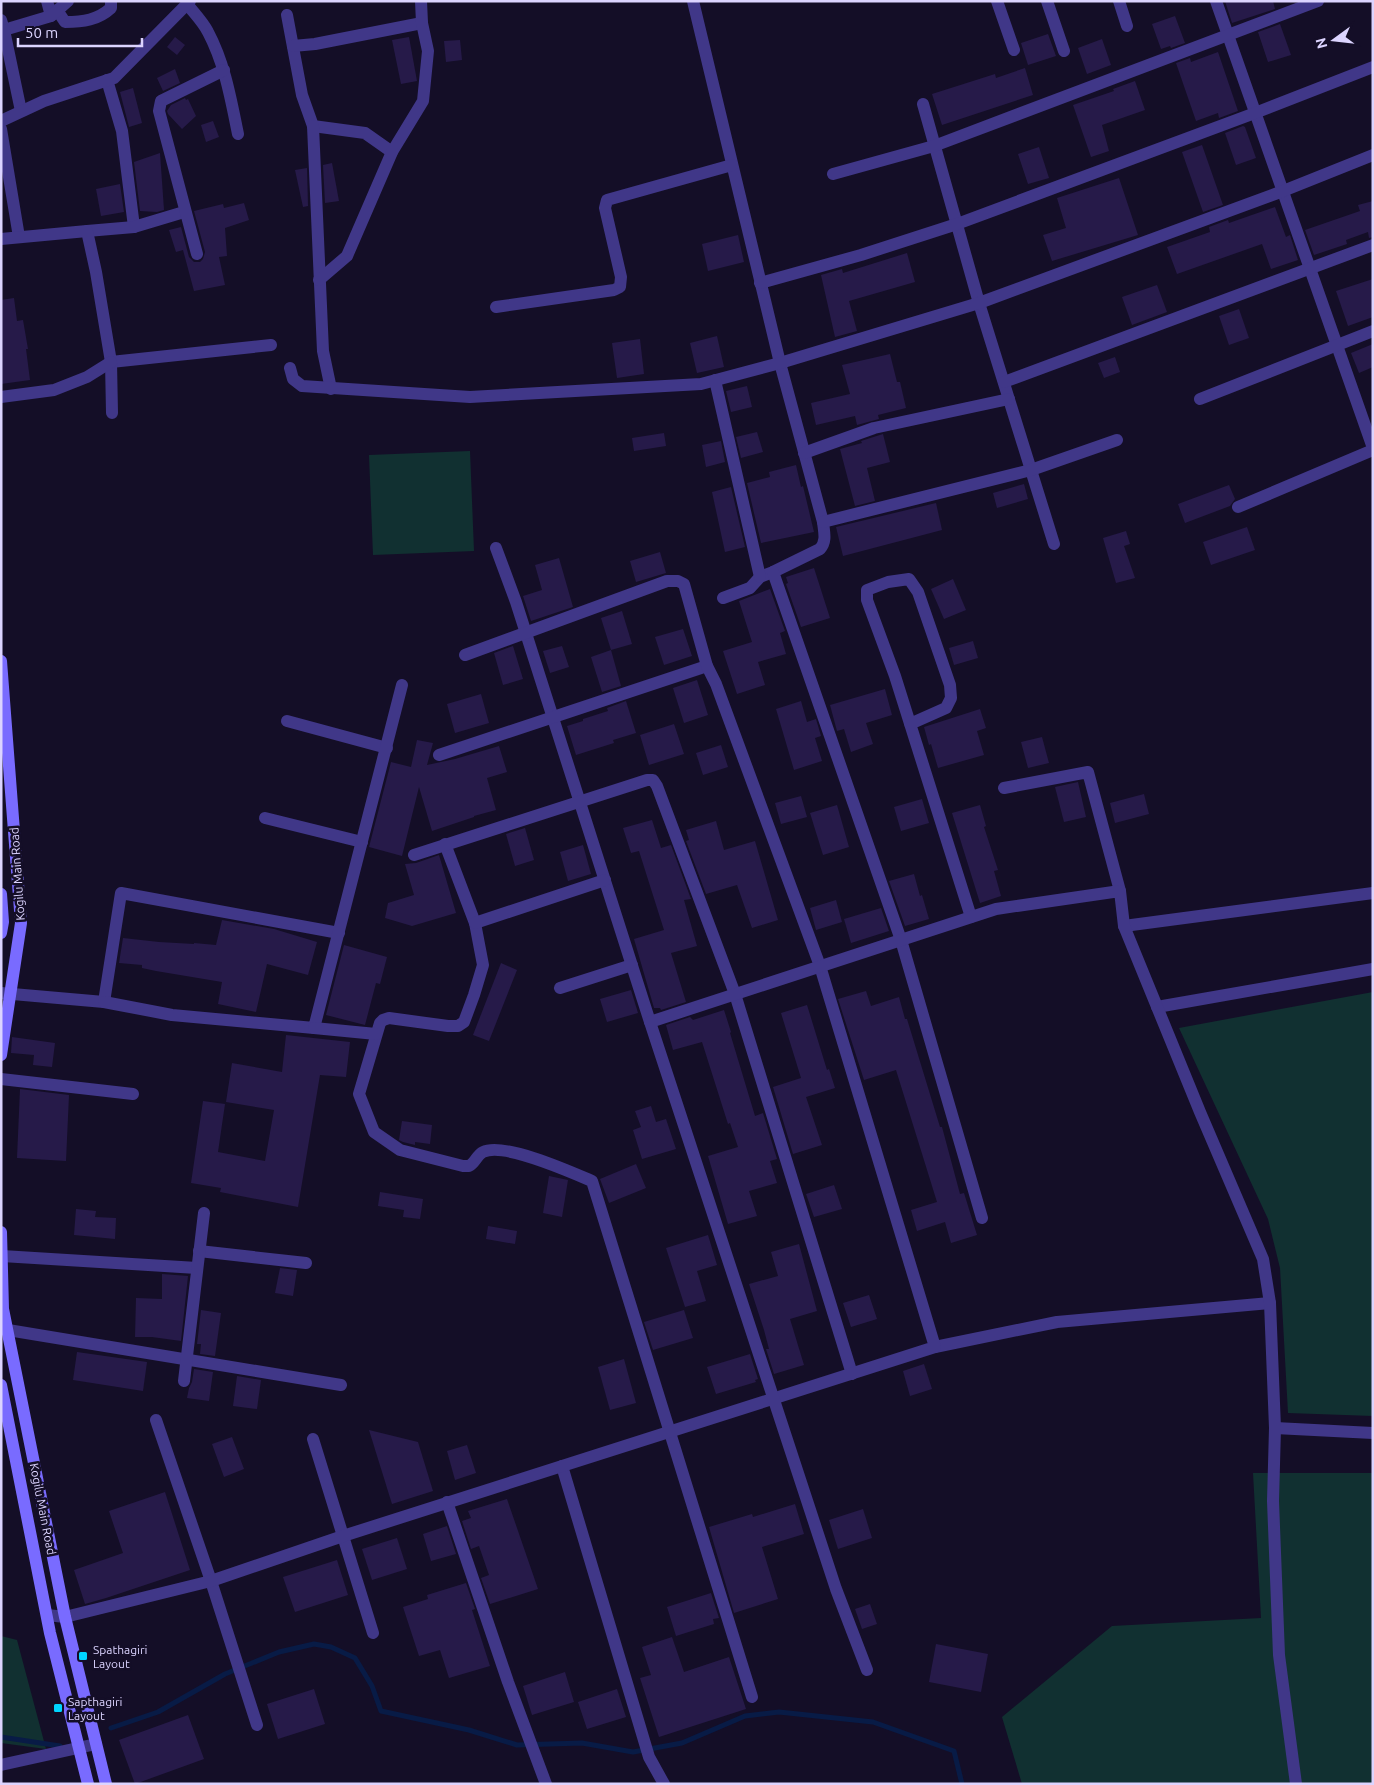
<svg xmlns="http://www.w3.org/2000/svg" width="1374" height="1785" viewBox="0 0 1374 1785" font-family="Ubuntu,sans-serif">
<rect width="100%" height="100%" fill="#140e27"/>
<g fill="#113031">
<path d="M470,451L474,551L373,555L369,455Z"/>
<path d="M1373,992V1416L1288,1413L1280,1268L1268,1219L1179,1028Z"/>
<path d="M1253,1473H1373V1784H1022L1002,1717L1112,1626L1261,1618Z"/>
<path d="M1,1636L17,1640L46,1749L1,1743Z"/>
</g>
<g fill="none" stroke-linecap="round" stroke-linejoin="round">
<g stroke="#081b46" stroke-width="5">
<path d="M111,1728L158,1712L225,1674L279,1652L314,1644L331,1647L355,1658L372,1686L381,1711L469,1730L517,1745L582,1743L633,1752L682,1743L745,1716L779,1712L873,1722L954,1751L962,1784"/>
<path d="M1,1737L60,1746"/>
</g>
</g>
<g fill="#261a49">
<path d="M1225,1H1273L1275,9L1232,23Z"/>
<path d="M1175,16L1185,43L1171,48L1170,46L1161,49L1152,24Z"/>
<path d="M1280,24L1291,55L1268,62L1258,32Z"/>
<path d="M1048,34L1056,56L1028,65L1021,43Z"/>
<path d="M175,37L185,45L177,55L167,47Z"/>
<path d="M409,37L417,81L401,84L392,40Z"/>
<path d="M1102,39L1111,65L1087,74L1078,48Z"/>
<path d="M460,40L462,60L446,62L444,41Z"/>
<path d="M1218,52L1238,111L1219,118L1218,113L1196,121L1176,63L1190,58L1191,62Z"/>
<path d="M1025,68L1033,95L942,125L932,94L995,74L996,78Z"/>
<path d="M175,69L180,83L163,91L157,78Z"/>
<path d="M1135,81L1145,110L1102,125L1109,151L1091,157L1073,105L1114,91L1113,89Z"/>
<path d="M133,88L142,123L129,127L120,92Z"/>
<path d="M185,98L186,100L188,99L196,116L182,129L168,114L167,111L171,105Z"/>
<path d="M213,121L219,137L206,142L201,125Z"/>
<path d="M1243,126L1245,127L1256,158L1236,165L1225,133Z"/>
<path d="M1202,145L1223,205L1203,212L1182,152Z"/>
<path d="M1039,147L1049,178L1028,184L1018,154Z"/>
<path d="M160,153L164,210L157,212L140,211L134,162Z"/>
<path d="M332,163L339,201L325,203L323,165Z"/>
<path d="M307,168L308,206L303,207L295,170Z"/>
<path d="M1119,178L1138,235L1052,261L1043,235L1066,228L1057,198Z"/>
<path d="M120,184L124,212L101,216L96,189Z"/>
<path d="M1373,201V237L1369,238L1368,232L1346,240L1347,244L1314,255L1305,230L1360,211L1358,205Z"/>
<path d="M244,203L249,220L225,228L227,256L219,257L225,285L194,291L183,250L176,252L169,230L181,227L189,257L194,262H200L203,259L205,252L194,211L223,204L224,208Z"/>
<path d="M1275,207L1286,237L1290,235L1298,260L1271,269L1262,244L1177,274L1167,247L1210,232L1209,227L1228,220L1229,223Z"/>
<path d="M738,235L744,262L708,271L702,244Z"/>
<path d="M907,253L915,282L849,301L857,331L835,337L821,275L842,269L843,273Z"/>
<path d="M1373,279V317L1348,326L1336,291Z"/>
<path d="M1157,285L1167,312L1132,325L1122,297Z"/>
<path d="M14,298L17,321L23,320L28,349H26L30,380L1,384V300Z"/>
<path d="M1239,309L1249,338L1229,345L1219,316Z"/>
<path d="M717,336L724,367L697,373L690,343Z"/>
<path d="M640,339L644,374L617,378L612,343Z"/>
<path d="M1373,344V367L1359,373L1351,353Z"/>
<path d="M890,354L897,382H900L906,408L878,415L879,419L857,425L855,416L816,425L811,403L850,394L842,365Z"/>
<path d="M1115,357L1120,372L1104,378L1098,363Z"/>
<path d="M747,386L752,407L731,412L726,391Z"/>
<path d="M757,432L763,452L741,458L736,437Z"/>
<path d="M664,433L666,446L634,451L632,438Z"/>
<path d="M883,434L890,462L867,468L875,501L855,506L840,449L862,443L861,441Z"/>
<path d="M721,441L725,462L706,467L702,445Z"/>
<path d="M796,465L801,487L803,486L814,532L761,543L747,483L770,477L769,472Z"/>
<path d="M1024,484L1028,499L997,508L993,493Z"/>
<path d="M1229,485L1235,499L1230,506L1185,523L1178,504Z"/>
<path d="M731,487L745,547L725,552L712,492Z"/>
<path d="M936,503L942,530L843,556L836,527Z"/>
<path d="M1247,527L1255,550L1211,565L1203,542Z"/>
<path d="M1126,531L1130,544L1124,546L1135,578L1116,583L1103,538Z"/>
<path d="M660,552L666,573L636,582L630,561Z"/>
<path d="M559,558L573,607L531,621L523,596L542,590L535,565Z"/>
<path d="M814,568L830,618L801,627L786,584L788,583L786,577Z"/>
<path d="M953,579L966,610L944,619L931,589Z"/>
<path d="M770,589L785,631L780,633L786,654L758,662L765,685L737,694L723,651L752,642L739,601Z"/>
<path d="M622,611L632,644L611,650L601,618Z"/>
<path d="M683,629L692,656L664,665L655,637Z"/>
<path d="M973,641L978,658L954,665L949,648Z"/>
<path d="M513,646L523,679L503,685L494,653Z"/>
<path d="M562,646L569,667L550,673L543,651Z"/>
<path d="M611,650L621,686L602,692L591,657Z"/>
<path d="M697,680L708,715L684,723L673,688Z"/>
<path d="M885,689L892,715L866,723L873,744L851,752L844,729L837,731L830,705Z"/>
<path d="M481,694L489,723L455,733L447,704Z"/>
<path d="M626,701L636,733L613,740L614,743L576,755L567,726L583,721V719L608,711L607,708Z"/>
<path d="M801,701L807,722L816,719L821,736L815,738L822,761L794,770L776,709Z"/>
<path d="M980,709L986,728L977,731L984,755L938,768L931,744L929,745L924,727Z"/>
<path d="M674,724L684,754L649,765L640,735Z"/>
<path d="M1042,737L1049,763L1028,768L1021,742Z"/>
<path d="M417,740L433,743L427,765L455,759L499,746L507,772L487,778L496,810L474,816V817L432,831L419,787L402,856L369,847L391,762L411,767Z"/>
<path d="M721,745L728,767L703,775L696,753Z"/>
<path d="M1078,782L1086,817L1064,822L1055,787Z"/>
<path d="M1144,794L1149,814L1115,823L1110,803Z"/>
<path d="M801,796L807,817L781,824L775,803Z"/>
<path d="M922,799L929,823L901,831L894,807Z"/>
<path d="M837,805L849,847L823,855L810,813Z"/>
<path d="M980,805L986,826L984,827L998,870L994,871L1001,896L980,903L952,813Z"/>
<path d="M652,820L661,848L671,845L691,899L684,900L697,946L671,953L686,1002L661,1010L660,1008H654L634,939L664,930L639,851L631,853L623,828Z"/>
<path d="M716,821L724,850L755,841L778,920L752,928L737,885L706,894L686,841L689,840L686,830Z"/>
<path d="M525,828L534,860L515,866L506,834Z"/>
<path d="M583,845L591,874L568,881L560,852Z"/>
<path d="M439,855L456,913L412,926L385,918L388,903L414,895L405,864L416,863Z"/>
<path d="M914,874L920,896L922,895L929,919L905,926L889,881Z"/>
<path d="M836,900L842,922L816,930L810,908Z"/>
<path d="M881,908L889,931L851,943L844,919Z"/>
<path d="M222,920L274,929L317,942L308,975L267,964L256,1012L218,1004L222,982L156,971L142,968V965L119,963L123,938L159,942L194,944V943L216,945Z"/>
<path d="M344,945L387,957L380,984L376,983L365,1025L326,1015Z"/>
<path d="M501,963L517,970L489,1041L473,1035Z"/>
<path d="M631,990L638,1013L607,1022L600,999Z"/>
<path d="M866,991L871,1006L899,997L905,1019H907L940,1127H942L960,1194L964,1193L977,1235L951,1243L945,1222L917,1231L911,1210L937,1202L896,1070L864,1080L838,999Z"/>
<path d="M807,1005L827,1070L829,1069L835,1088L806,1097L822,1145L793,1154L773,1087L801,1078L781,1013Z"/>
<path d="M724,1010L731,1032L730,1033L755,1116L763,1113L777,1159L770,1161L777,1183L749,1191L757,1216L728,1224L708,1156L738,1147L730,1123L728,1124L702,1042L673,1050L666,1025L690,1017L693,1020Z"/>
<path d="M286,1035L350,1042L346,1077L320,1075L298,1207L220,1192L221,1188L191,1183L203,1101L225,1104L218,1152L265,1161L274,1110L226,1102L232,1063L282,1072Z"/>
<path d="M12,1037L55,1043L52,1067L33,1065L34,1055L11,1053Z"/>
<path d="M20,1089L69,1095L66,1161L17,1158Z"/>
<path d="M651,1106L656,1122L666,1119L676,1149L642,1159L633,1130L641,1127L635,1111Z"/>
<path d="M402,1121L432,1125L430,1144L415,1142V1145L403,1142L399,1140Z"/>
<path d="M636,1164L646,1188L609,1203L600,1179Z"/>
<path d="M549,1176L568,1180L562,1217L543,1213Z"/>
<path d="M834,1185L842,1209L814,1217L806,1194Z"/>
<path d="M380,1192L423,1199L420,1219L403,1217L404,1210L378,1206Z"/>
<path d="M76,1209L96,1211L95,1217L116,1218L115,1239L74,1235Z"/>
<path d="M488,1226L517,1231L515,1244L486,1239Z"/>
<path d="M708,1235L717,1265L697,1271L706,1301L685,1307L666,1248Z"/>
<path d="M799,1244L817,1311L790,1319L804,1365L774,1374L766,1349H769L764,1330L749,1284L778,1276L771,1252Z"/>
<path d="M280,1268L297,1270L293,1296L275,1293Z"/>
<path d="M162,1274L188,1276L181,1341L152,1337H135L136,1298L162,1299Z"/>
<path d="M869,1295L877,1319L851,1327L843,1303Z"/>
<path d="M201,1310L221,1313L215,1356L200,1354L201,1344H197Z"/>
<path d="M684,1310L693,1338L653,1350L644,1322Z"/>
<path d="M77,1352L147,1362L143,1391L73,1380Z"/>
<path d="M750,1354L758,1379L755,1380L756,1382L716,1394L707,1367Z"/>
<path d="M624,1359L636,1403L610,1410L598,1367Z"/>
<path d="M924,1364L932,1389L910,1396L903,1371Z"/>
<path d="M194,1369L213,1372L209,1401L187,1398L189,1388L192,1382Z"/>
<path d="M237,1376L261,1380L257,1409L233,1406Z"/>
<path d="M369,1430L418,1442L433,1491L392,1504Z"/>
<path d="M232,1437L244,1469L224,1477L212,1444Z"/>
<path d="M467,1445L476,1473L455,1480L447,1451Z"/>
<path d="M165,1492L190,1570L106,1598L85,1604L74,1570L123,1553L109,1511Z"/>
<path d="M507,1499L538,1589L490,1604L481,1578L489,1575L479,1546L471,1549L462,1521L471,1518L468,1511Z"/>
<path d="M795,1504L804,1534L762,1547L778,1599L734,1613L709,1527L752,1514L753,1517Z"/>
<path d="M863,1509L872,1538L838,1549L829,1520Z"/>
<path d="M447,1526L456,1554L431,1561L423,1534Z"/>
<path d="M397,1538L407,1569L372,1580L362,1549Z"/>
<path d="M337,1560L348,1595L295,1612L283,1577Z"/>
<path d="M466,1583L475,1609L472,1610L490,1666L449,1678L440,1650L419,1656L403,1607L428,1599L427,1595Z"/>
<path d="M711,1593L719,1618L713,1619L714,1624L676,1636L667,1607Z"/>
<path d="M870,1604L877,1624L862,1629L855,1609Z"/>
<path d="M672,1637L684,1672L729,1657L746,1709L659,1737L640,1678L651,1675L642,1647Z"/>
<path d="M936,1644L988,1654L981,1692L929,1682Z"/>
<path d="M565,1672L574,1702L532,1715L523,1686Z"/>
<path d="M314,1689L325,1724L278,1739L267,1704Z"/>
<path d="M617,1689L626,1717L587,1729L578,1702Z"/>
<path d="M188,1715L204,1759L135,1784L119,1740Z"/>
</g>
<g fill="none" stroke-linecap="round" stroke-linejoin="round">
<g stroke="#403788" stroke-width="12">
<path d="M47,1L51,16"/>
<path d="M693,1L780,363L823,522C824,532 827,541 820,549L773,572L760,577L750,588L723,598"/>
<path d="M997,1L1014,50"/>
<path d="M1047,1L1064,51"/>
<path d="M1119,1L1127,26"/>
<path d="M1216,1L1373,448"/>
<path d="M187,4C194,13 203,22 208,32C225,64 231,100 238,134"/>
<path d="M57,10L65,22C83,22 98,20 111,8V1"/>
<path d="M287,15L302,95L313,126L365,133L392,152"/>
<path d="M1,20L4,30L51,16L68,1"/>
<path d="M1,30H4L21,111"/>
<path d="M293,46L315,44L422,23"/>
<path d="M107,80L122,131L134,227"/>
<path d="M923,104L979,303L1054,544"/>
<path d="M313,126L323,351L331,389"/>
<path d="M1,129L19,237"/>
<path d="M833,174L934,146L1318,1"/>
<path d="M87,231L134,227L184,212"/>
<path d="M1,239L87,231L96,272L111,362L271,345"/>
<path d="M197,254L159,111L161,101L224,70"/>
<path d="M319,280L347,256L392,152L423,101L428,51L422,23L421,1"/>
<path d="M760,283L861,255L957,224L1255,113L1373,67"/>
<path d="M496,307L614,290L620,287L621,277L605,208L607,200L732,165"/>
<path d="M111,362L112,413"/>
<path d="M290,368L293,379L302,386L470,397L701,384L780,363L979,303L1283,191L1373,155"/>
<path d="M715,380L760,577"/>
<path d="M1004,382L1373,245"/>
<path d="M1,397L54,390L87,377L111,362"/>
<path d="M1200,399L1373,331"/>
<path d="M804,453L874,428L1009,399"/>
<path d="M1238,507L1373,450"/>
<path d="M823,522L1031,470L1117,440"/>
<path d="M496,548L516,602L650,1022"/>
<path d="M773,572L901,940L982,1218"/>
<path d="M287,721L387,748"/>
<path d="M910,724L946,708L951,698L950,685L918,592L909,579L888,582L867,590V600L895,676L971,917"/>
<path d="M439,755L707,666"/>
<path d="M1004,788L1088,772L1120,891"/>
<path d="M265,818L362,842"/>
<path d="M445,844L475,923L483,965L474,995L464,1022L458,1026H448L389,1018L383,1020L380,1023L359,1094L374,1132L400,1150L463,1166H469C475,1163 477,1155 483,1152C504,1142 571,1172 592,1181L752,1697"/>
<path d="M414,855L647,780H653L657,786L735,994L852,1374"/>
<path d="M475,923L605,880"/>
<path d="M1124,926L1373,893"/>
<path d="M560,988L632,965"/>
<path d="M1,993L104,1002L121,893L339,933"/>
<path d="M104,1002L172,1015L314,1028L402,685"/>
<path d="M1157,1007L1373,969"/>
<path d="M314,1028L376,1034"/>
<path d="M1,1079L133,1094"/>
<path d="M199,1251L306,1263"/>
<path d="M2,1256L197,1268"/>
<path d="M8,1330L341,1385"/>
<path d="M935,1347L1057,1322L1270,1303"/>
<path d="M184,1381L204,1213"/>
<path d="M156,1420L211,1581L257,1725"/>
<path d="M1275,1428L1373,1433"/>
<path d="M313,1439L373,1633"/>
<path d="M562,1466L649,1757L664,1784"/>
<path d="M447,1502L508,1682L546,1784"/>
<path d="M47,1615L65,1617L211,1581L343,1536L935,1347L820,966L716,684L707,666L684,584L678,581H667L465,655"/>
<path d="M867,1670L836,1589L650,1022L996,909L1120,891L1124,926L1200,1112L1263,1259L1270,1303L1275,1428L1273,1501L1279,1655L1296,1784"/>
<path d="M1,1765L96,1744"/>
</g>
<path stroke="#403788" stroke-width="12" d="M1,121L44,101L114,78L190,1"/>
<g stroke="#796bff" stroke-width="12">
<path d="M1,661L21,923L1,1055"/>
<path d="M1,894L3,922L1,933"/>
<path d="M1,1232L3,1309L65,1617L106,1784"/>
<path d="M1,1385L50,1633L88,1784"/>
</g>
</g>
<g fill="#00d5ff" stroke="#140e27" stroke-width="2">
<rect x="78" y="1651" width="10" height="10" rx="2.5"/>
<rect x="53" y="1703" width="10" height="10" rx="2.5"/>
</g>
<g text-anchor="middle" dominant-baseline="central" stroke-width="5" stroke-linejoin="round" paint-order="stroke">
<g font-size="12" fill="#dcd4ff" stroke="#140e27">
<text transform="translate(17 874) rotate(-94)">Kogilu Main Road</text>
<text transform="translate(43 1509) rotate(79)">Kogilu Main Road</text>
</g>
<g font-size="12" fill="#dcd4ff" stroke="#140e27" text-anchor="start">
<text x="93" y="1649">Spathagiri<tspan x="93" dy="14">Layout</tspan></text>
<text x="68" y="1701">Sapthagiri<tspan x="68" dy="14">Layout</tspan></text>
</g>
</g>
<rect width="1374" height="1785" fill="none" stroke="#dcd4ff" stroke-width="5"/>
<g transform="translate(1334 40) rotate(255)" stroke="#140e27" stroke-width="4" paint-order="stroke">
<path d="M0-4L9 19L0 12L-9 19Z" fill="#dcd4ff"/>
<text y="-8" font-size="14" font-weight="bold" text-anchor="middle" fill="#dcd4ff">N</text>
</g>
<path d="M18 38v8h124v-8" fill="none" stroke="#dcd4ff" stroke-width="2.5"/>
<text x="25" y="38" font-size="15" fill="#dcd4ff" stroke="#140e27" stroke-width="4" paint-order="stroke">50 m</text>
</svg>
